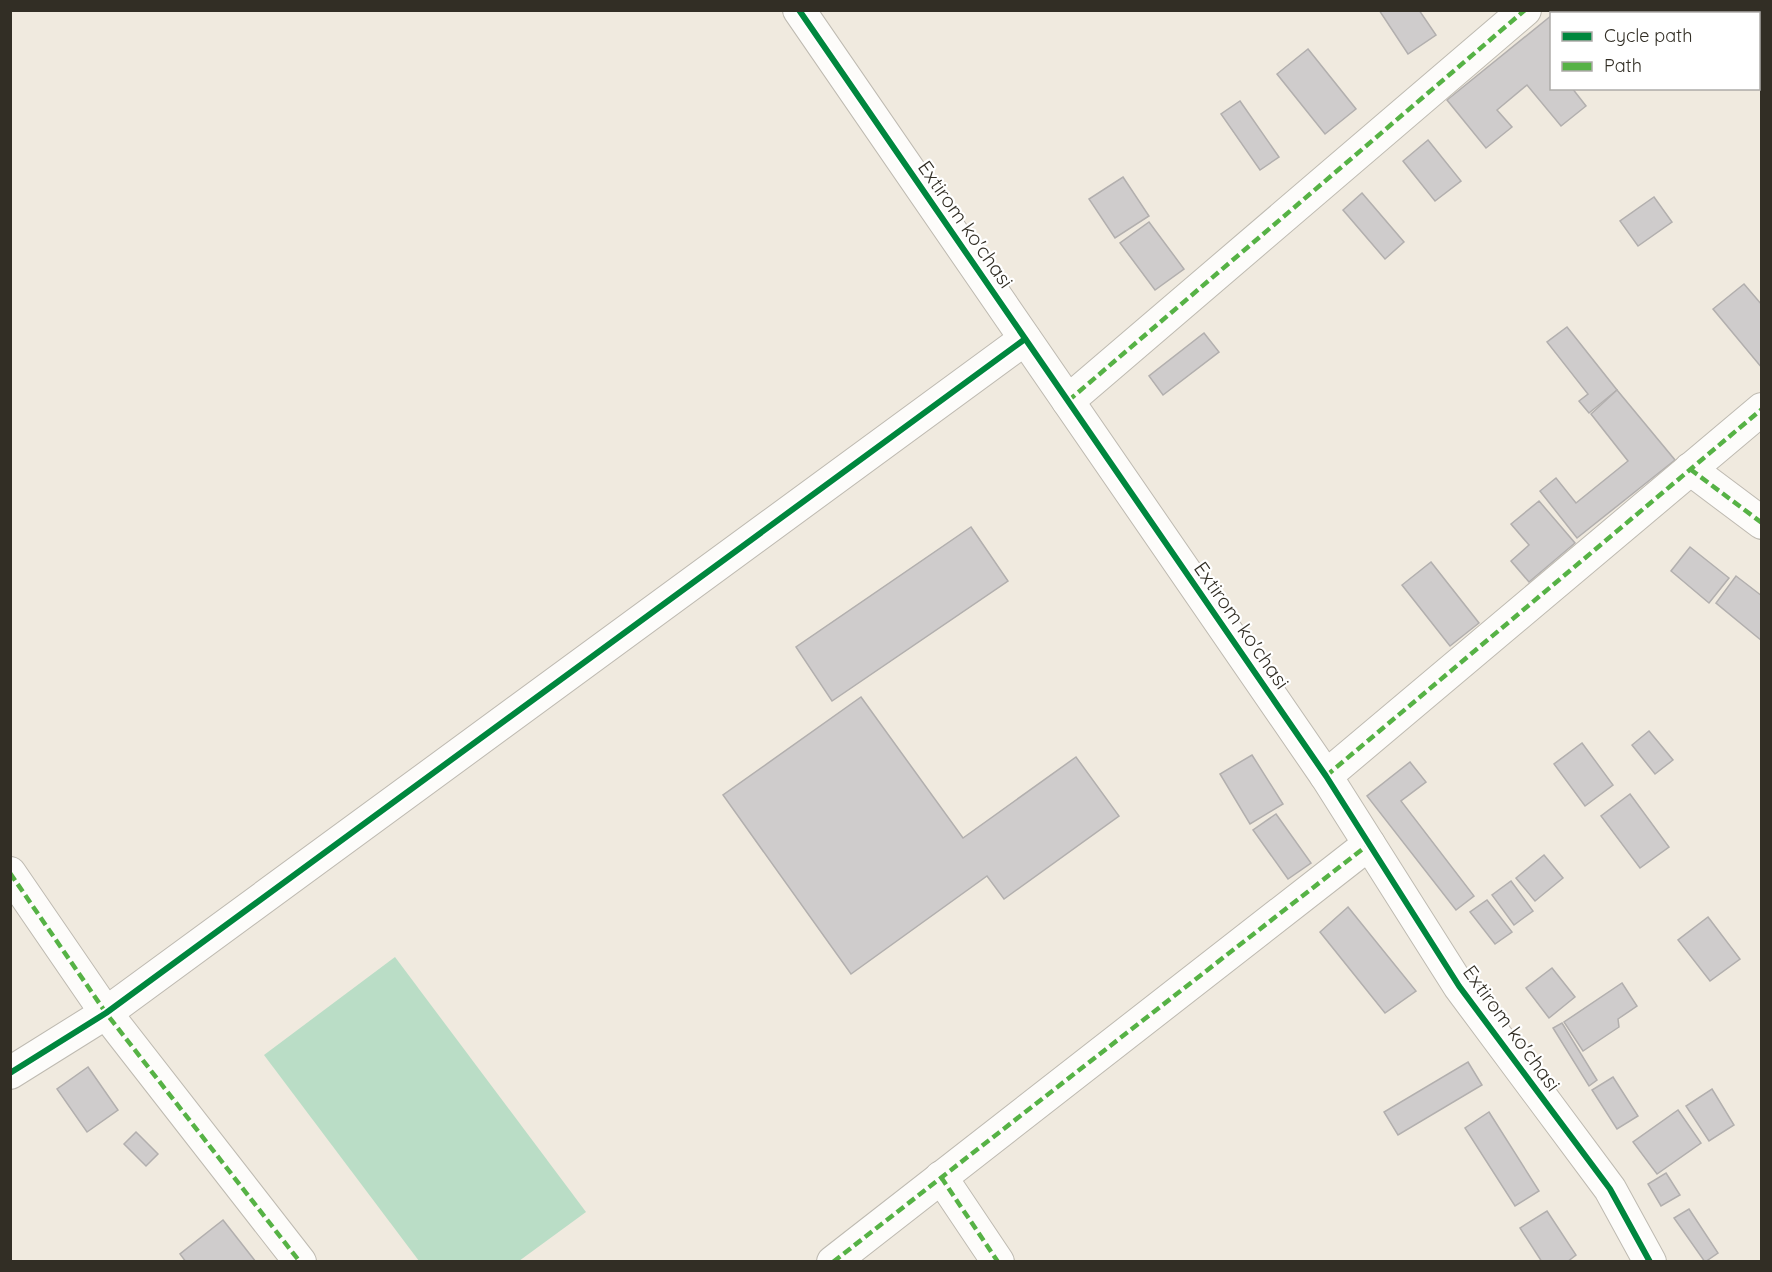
<svg xmlns="http://www.w3.org/2000/svg" width="1772" height="1272" viewBox="0 0 1772 1272" font-family="Quicksand,sans-serif">
<rect width="100%" height="100%" fill="#f0eadf"/>
<path fill="#baddc6" d="M395,957L586,1212L519,1261H419L264,1055Z"/>
<g fill="#cfcccc" stroke="#b2afae" stroke-width="1.5">
<path d="M1379,10H1419L1436,35L1408,54Z"/>
<path d="M1556,10H1614L1610,14H1553Z"/>
<path d="M1645,10H1706L1708,12L1647,14Z"/>
<path d="M1552,15V88H1572L1586,106L1561,126L1527,85L1497,110L1512,127L1486,148L1447,100Z"/>
<path d="M1308,49L1356,109L1325,134L1277,74Z"/>
<path d="M1240,101L1279,157L1260,170L1221,114Z"/>
<path d="M1428,140L1461,181L1435,201L1403,161Z"/>
<path d="M1123,177L1149,216L1115,238L1089,199Z"/>
<path d="M1362,193L1404,242L1385,259L1343,210Z"/>
<path d="M1654,197L1672,222L1638,246L1620,221Z"/>
<path d="M1149,222L1184,269L1155,290L1120,243Z"/>
<path d="M1744,284L1762,305V368L1713,309Z"/>
<path d="M1567,327L1617,390L1589,413L1579,401L1588,394L1547,342Z"/>
<path d="M1204,333L1219,352L1163,395L1149,376Z"/>
<path d="M1617,390L1675,460L1577,538L1540,491L1556,478L1576,503L1628,461L1591,414Z"/>
<path d="M1539,501L1575,543L1529,582L1511,561L1529,545L1511,524Z"/>
<path d="M971,527L1008,581L832,701L796,647Z"/>
<path d="M1690,547L1729,578L1709,603L1671,571Z"/>
<path d="M1431,562L1479,623L1450,646L1402,585Z"/>
<path d="M1736,576L1762,596V641L1716,603Z"/>
<path d="M861,697L963,838L1076,757L1119,816L1004,899L987,876L851,974L723,795Z"/>
<path d="M1649,731L1673,760L1655,774L1632,745Z"/>
<path d="M1582,743L1613,785L1585,806L1554,764Z"/>
<path d="M1252,755L1283,804L1250,824L1220,774Z"/>
<path d="M1410,762L1426,782L1401,801L1474,896L1456,910L1367,796Z"/>
<path d="M1630,794L1669,847L1640,868L1601,816Z"/>
<path d="M1276,814L1311,863L1288,879L1253,830Z"/>
<path d="M1544,855L1563,878L1535,901L1516,878Z"/>
<path d="M1511,881L1533,911L1514,925L1492,895Z"/>
<path d="M1487,900L1512,932L1495,944L1470,912Z"/>
<path d="M1348,907L1416,991L1385,1013L1320,932Z"/>
<path d="M1708,917L1740,959L1710,981L1678,940Z"/>
<path d="M1552,968L1575,997L1549,1018L1526,988Z"/>
<path d="M1622,983L1637,1006L1618,1019L1619,1027L1583,1051L1564,1022Z"/>
<path d="M1562,1023L1597,1080L1589,1086L1553,1028Z"/>
<path d="M1468,1062L1482,1085L1398,1135L1384,1112Z"/>
<path d="M88,1067L118,1110L87,1132L57,1089Z"/>
<path d="M1613,1077L1638,1116L1617,1129L1592,1090Z"/>
<path d="M1712,1089L1734,1125L1709,1141L1686,1106Z"/>
<path d="M1678,1110L1701,1143L1657,1174L1633,1142Z"/>
<path d="M1489,1112L1539,1191L1515,1206L1465,1128Z"/>
<path d="M136,1132L158,1154L146,1166L124,1144Z"/>
<path d="M1666,1173L1680,1195L1661,1206L1648,1184Z"/>
<path d="M1689,1209L1718,1253L1705,1262L1674,1218Z"/>
<path d="M1547,1211L1576,1255L1567,1262H1542L1520,1228Z"/>
<path d="M223,1220L256,1262H186L180,1254Z"/>
</g>
<g fill="none" stroke-linecap="round" stroke-linejoin="round">
<g stroke="#bebab1" stroke-width="34">
<g id="minor">
<path d="M799,10L1326,776L1459,986L1610,1189L1650,1262"/>
<path d="M1068,401L1525,10"/>
<path d="M1690,469L1762,523"/>
<path d="M1326,776L1762,409"/>
<path d="M10,873L106,1013L300,1262"/>
<path d="M10,1073L106,1013L1025,339"/>
<path d="M941,1177L998,1262"/>
<path d="M833,1262L1369,844"/>
</g>
</g>
<use href="#minor" stroke="#fdfcfa" stroke-width="32"/>
<g stroke="#56b245" stroke-width="4.5" stroke-dasharray="9 4.5" stroke-linecap="butt">
<path d="M1068,401L1525,10"/>
<path d="M1690,469L1762,523"/>
<path d="M1326,776L1762,409"/>
<path d="M10,873L106,1013L300,1262"/>
<path d="M941,1177L998,1262"/>
<path d="M833,1262L1369,844"/>
</g>
<g stroke="#fff" stroke-width="10">
<g id="cycleway">
<path d="M799,10L1326,776L1459,986L1610,1189L1650,1262"/>
<path d="M10,1073L106,1013L1025,339"/>
</g>
</g>
<use href="#cycleway" stroke="#00873e" stroke-width="6"/>
</g>
<g text-anchor="middle" dominant-baseline="central" stroke-width="4.5" stroke-linejoin="round" paint-order="stroke">
<g font-size="20" fill="#322e25" stroke="#fff">
<text transform="translate(966 224) rotate(55)">Extirom ko'chasi</text>
<text transform="translate(1242 625) rotate(55)">Extirom ko'chasi</text>
<text transform="translate(1512 1028) rotate(54)">Extirom ko'chasi</text>
</g>
</g>
<rect width="1772" height="1272" fill="none" stroke="#322e25" stroke-width="24"/>
<rect x="1550" y="12" width="210" height="78" fill="#ffffff" stroke="#adaba8" stroke-width="1.5"/>
<rect x="1562" y="32" width="30" height="9" fill="#00873e" stroke="#adaba8" stroke-width="1.5"/>
<text x="1604" y="42" font-size="18" fill="#322e25">Cycle path</text>
<rect x="1562" y="62" width="30" height="9" fill="#56b245" stroke="#adaba8" stroke-width="1.5"/>
<text x="1604" y="72" font-size="18" fill="#322e25">Path</text>
</svg>
